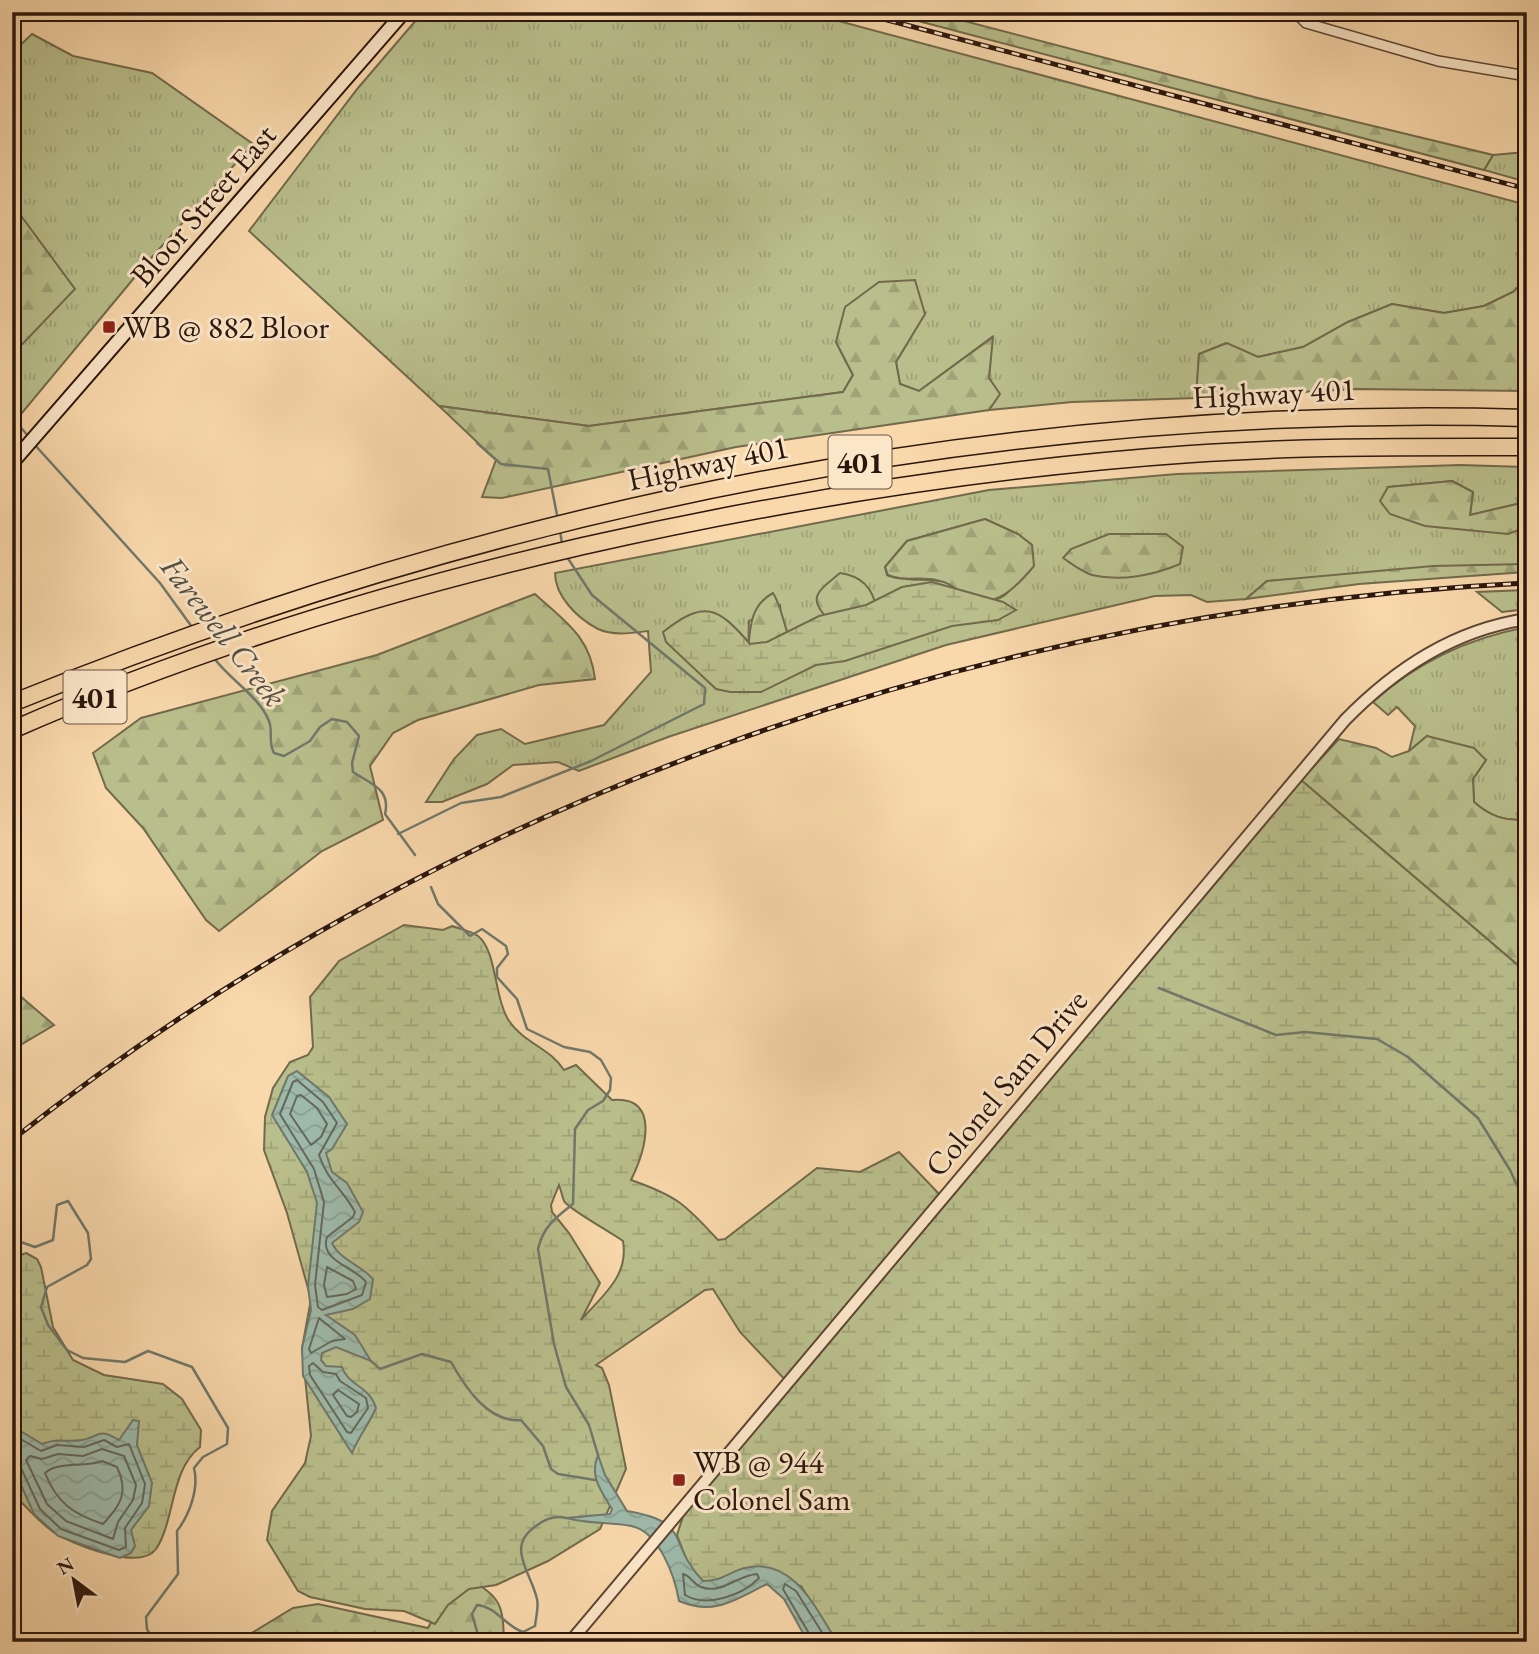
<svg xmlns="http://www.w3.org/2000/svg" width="1539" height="1654" viewBox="0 0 1539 1654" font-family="'EB Garamond',serif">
<defs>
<pattern id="grass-tufts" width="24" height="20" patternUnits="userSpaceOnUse" patternTransform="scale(1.75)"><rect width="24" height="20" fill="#b9bf8c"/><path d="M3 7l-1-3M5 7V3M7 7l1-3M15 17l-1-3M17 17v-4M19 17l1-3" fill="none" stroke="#9fa378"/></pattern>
<pattern id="forest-firs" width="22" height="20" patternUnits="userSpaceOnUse" patternTransform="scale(1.75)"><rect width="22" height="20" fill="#b9bf8c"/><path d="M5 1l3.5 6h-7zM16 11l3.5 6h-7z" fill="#9fa378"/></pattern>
<pattern id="wetland-marsh" width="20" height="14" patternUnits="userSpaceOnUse" patternTransform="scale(1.75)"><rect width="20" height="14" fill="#b9bf8c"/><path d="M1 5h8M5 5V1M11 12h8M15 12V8" fill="none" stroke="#9fa378"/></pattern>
<pattern id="water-waves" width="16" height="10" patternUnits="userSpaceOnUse" patternTransform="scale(1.75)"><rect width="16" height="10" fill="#9ebaaa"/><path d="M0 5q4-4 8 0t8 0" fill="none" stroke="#889f91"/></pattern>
</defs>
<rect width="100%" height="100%" fill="#f9d8ab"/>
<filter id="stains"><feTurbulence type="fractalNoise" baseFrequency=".00286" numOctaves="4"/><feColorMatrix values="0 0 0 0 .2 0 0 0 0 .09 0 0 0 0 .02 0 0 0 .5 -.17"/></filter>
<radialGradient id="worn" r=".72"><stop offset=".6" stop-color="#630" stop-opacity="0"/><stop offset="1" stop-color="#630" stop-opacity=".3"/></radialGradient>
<g fill="url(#grass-tufts)" stroke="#726a4c" stroke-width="2" fill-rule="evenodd">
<path d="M423,12H805L1527,205V278L1513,292L1484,306L1444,313L1392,304L1348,322L1303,347L1258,357L1226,343L1199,354L1196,398L1072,402L989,410L999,394L989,378L992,337L919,391L900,384L896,362L925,313L836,342L853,375L843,392L589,426L439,406L249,231L358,88Z"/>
<path d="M32,34L73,56L152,73L253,144L144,266L12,425V53Z"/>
<path d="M1527,152V182L1484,170L1493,155Z"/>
<path d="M1460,465L1527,467V489L1517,504L1470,515L1473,492L1452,481L1389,487C1432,509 1477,544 1527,527V564L1267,581L1246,599L1207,602L1191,595L1155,596L946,645L668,737L579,771L558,762L513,765L487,784L442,802H426L454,759L477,735L501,729L525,744L604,725L651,672L648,631C632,633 613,636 598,629C577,618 555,596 555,573L989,490L1177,474ZM985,519L1018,534L1032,545C1021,573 1012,611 972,599C962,595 956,584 945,582C927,578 902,582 887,575L885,567L907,541ZM780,605L781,619L790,639L748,654L749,621Z"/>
<path d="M1527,590V609L1502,612L1477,592Z"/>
<path d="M1527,627V819C1505,822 1490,816 1474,802L1473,779L1486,760L1427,736L1409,751L1415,726L1397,707L1388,715L1373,702C1417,662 1468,638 1527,627Z"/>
</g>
<g fill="url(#forest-firs)" stroke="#726a4c" stroke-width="2">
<path d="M884,12H930L1258,98L1493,155L1484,170Z"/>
<path d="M12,199L19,213L75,289L12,355Z"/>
<path d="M1527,279V391L1356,389L1196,398L1199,354L1227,343L1258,357L1303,347L1348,322L1392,304L1444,313L1484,306L1513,292Z"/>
<path d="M915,280L925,314L896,362L900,384L919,391L993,337L989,378L1000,394L989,410L736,447L502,498L482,497L496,460L439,406L589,426L843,392L853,375L836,342L845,307L879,282Z"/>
<path d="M1452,481L1473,492L1470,515L1517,504L1527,489V527L1508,534L1425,526L1390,514L1380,501L1388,487Z"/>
<path d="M985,519L1018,534L1032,545L1034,566C1019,584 996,610 969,598C956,592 954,583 936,580C920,576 903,582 888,575L885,567L907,541Z"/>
<path d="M1109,534H1166L1183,547L1180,564C1154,575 1121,582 1092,575C1082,572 1072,564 1063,558L1071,549Z"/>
<path d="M1527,564V572L1359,584L1246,599L1267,581L1433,566Z"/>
<path d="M840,573C861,576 873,587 876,608L830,621C805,597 819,591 840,573Z"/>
<path d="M773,593C782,607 783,624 790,639L748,654C750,630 749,606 773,593Z"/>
<path d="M535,594C565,622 590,636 595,679L539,685L418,720L393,733L370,766L383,820L322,851L219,931L206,920L143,828L106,788L93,753L141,718L377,655Z"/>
<path d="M1427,736L1474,748L1486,760L1473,779L1474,802C1490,816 1505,822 1527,819V973L1301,780L1339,739L1376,748L1392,757L1409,751Z"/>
<path d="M12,989L54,1025L12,1050Z"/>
<path d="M467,1578C501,1597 503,1604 504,1642H237L293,1608L318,1604L428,1628L449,1589Z"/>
</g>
<g fill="url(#wetland-marsh)" stroke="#726a4c" stroke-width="2" fill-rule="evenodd">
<path d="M932,582L1003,602L1016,610L998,620L952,626L845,661L816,665L761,692H730L716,689L666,642L663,632C705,599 718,607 750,644L767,642L819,616L866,605L902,587Z"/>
<path d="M1301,780L1527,973V1642H837L801,1586L744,1568L719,1581H703L689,1566L677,1535L686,1507L790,1385L740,1332L713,1289L705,1290L596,1365L602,1368L609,1385L626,1469L600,1529L548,1561L496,1585L469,1589L448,1605L435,1624L404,1611L365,1609L310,1597L298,1591L267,1540L272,1511L305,1463L311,1436L302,1348L311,1299L287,1213L264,1150L265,1117L273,1088L290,1062L308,1055L313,1047L310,997L339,961L404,925L443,930L452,926C460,929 471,931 478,936C497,951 494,998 509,1021C524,1043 550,1048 564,1070L576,1065L612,1100C662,1095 645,1152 631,1180C677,1196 685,1204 718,1240L725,1239L817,1168L860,1172L899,1152L941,1196ZM559,1185C561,1190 562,1196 564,1201C568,1209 611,1232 623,1241C629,1276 603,1295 581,1320L600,1283L569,1233L552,1212L551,1205Z"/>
<path d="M26,1253L37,1259L41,1267L53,1327L73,1360L104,1375L163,1384L182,1399L201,1430L200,1447C170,1470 175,1521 156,1549C140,1571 80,1546 60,1536C43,1527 27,1507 12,1493V1258Z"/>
</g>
<g fill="url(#water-waves)" stroke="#70786b" stroke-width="2">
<path d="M297,1071L329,1097L347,1124L332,1149L326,1153L332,1172L347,1183L363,1212L359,1222L332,1243C340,1260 361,1265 373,1279L370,1299L353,1309L326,1315L355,1335L371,1361L336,1347L322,1353L321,1360L326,1366L342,1367C348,1386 369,1385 376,1408C369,1424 359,1436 352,1453L303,1376L302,1348L311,1310L308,1286L317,1203L307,1172L272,1115L288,1076Z"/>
<path d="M133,1420L139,1421L137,1445L152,1483L149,1506L131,1530L135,1546L131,1553L120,1558L58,1536L34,1514L12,1465V1426L42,1444C59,1437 66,1443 82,1440C100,1437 97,1427 119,1440Z"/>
<path d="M598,1455L605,1475L627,1511C693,1522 666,1542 703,1581C723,1581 728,1572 745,1568C793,1556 816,1609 837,1642H808L784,1599L767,1584C734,1600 715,1616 679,1601C675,1577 659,1531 631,1526C610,1522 588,1524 566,1518L610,1514L612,1509C601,1491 589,1476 598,1455Z"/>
</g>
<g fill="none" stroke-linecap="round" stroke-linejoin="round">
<g stroke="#64685c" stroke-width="2">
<path d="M297,1080L323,1102L337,1123L319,1155C328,1182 342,1188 355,1212L353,1217L327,1237C319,1261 355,1267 366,1282L362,1295L322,1310L318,1307L315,1285L324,1202L314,1169L280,1114L293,1082Z"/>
<path d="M301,1095L317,1108L327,1124L321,1137L311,1145L290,1114L297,1096Z"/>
<path d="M327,1267L353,1281L356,1289L347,1294L327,1297L324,1285Z"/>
<path d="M319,1318L345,1339L332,1341L311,1353L309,1349Z"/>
<path d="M313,1363L323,1372L336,1374L340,1381L366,1398L368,1408L351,1433L347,1432L310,1375L309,1366Z"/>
<path d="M338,1390L359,1404L357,1412L351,1417L347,1416L333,1395Z"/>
<path d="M12,1434L41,1451L57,1445L84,1447L104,1440L117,1447L129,1444L145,1484L142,1503L125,1528L126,1547L119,1550L61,1529L40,1509L21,1468L12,1464"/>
<path d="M102,1449L124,1456L136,1485L133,1500L118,1522L113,1539L66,1521L47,1504L26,1460L30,1456L42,1459L58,1454L83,1456Z"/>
<path d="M102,1461L117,1467C129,1492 121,1505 103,1524C73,1514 57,1503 45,1473C58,1461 84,1468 102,1461Z"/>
<path d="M683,1574C691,1576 693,1584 701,1587C720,1595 738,1575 757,1574L759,1578C743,1595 707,1608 685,1595Z"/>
<path d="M814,1642L783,1589L785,1584L796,1591L828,1642"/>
</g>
<g stroke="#70786b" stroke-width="2.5">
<path d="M12,417L28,436"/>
<path d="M477,443L501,464L548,469L558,520"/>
<path d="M34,444L160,583L192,627"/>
<path d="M560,530L562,544"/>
<path d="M214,658C230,680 259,696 269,721C273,731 268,743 274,753L284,756L310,741L320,727L332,719L347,722L359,736L352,763L353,772C371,784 391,789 385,814L415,855"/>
<path d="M398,834L461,803L501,797L591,761L704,704L705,688L592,595L567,557"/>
<path d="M431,887L438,904L470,936L482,929L506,946L508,954L497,968V977L517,999L527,1029L564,1047L590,1052L601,1060L611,1078L610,1090L603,1101L588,1110L575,1129L573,1204C555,1218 543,1227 538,1249L554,1344L566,1387L589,1425L598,1455"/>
<path d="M1159,988L1276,1035L1305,1032L1377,1039L1408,1057L1478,1118L1510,1170L1527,1206"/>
<path d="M12,1239L35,1247L53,1240L57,1205L68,1201L88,1233L91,1259L87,1265L47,1287L41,1307L48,1325L67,1350L83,1358L125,1362L148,1351L192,1367L228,1428L227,1444L203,1457L194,1468C199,1488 190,1514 177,1531L178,1574L146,1617L147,1629L154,1642"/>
<path d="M371,1361L380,1369L422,1354L451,1362C465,1387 488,1423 521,1420L543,1446L551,1469L558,1474L595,1480"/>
<path d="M332,1642L344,1636L355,1637L358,1642"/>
<path d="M480,1642L472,1614L477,1605C497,1607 505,1626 523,1632L535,1626C536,1617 539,1606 537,1599C531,1572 505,1547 536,1526C545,1519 555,1515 566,1518"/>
</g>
<g stroke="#5e4634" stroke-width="12">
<path id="minor" d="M1295,12L1306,23L1438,61L1527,76"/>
</g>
<g stroke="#5e4634" stroke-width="14">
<path id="tertiary" d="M570,1642L1345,720C1396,668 1454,630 1527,619"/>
</g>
<g stroke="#2b160d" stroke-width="16">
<path id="secondary" d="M12,463L404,12"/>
</g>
<g stroke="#2b160d" stroke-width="19">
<g id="motorway">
<path d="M12,703C496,507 1004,403 1527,418"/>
<path d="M12,730C196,649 388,591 583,546C783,501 987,468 1191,454C1303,446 1415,447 1527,447"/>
</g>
</g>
<use href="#minor" stroke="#fbe6c8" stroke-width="9"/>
<use href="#tertiary" stroke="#fbe6c8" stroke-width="10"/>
<use href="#secondary" stroke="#fbe6c8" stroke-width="12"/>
<use href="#motorway" stroke="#f9d8ab" stroke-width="16"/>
<g stroke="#2b160d" stroke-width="5">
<g id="rail">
<path d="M857,12L1527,189"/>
<path d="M12,1140C442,799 981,610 1527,583"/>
</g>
</g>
<use href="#rail" stroke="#fbe6c8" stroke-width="2.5" stroke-dasharray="8" stroke-linecap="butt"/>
</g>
<g fill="#8f2418" stroke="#fbe6c8" stroke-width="2.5">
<rect x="102" y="320" width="14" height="14" rx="3.5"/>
<rect x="672" y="1473" width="14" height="14" rx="3.5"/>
</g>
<g text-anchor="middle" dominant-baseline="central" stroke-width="6" stroke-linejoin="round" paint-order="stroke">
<g fill="#fbe6c8" stroke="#695445" stroke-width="2">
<rect x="828.5" y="435.5" width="63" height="53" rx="5"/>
<rect x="63.5" y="670.5" width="63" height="53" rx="5"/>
</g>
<g font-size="30" font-weight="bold" fill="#2b160d">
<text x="860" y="462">401</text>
<text x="95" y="697">401</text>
</g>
<g font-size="32" fill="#2b160d" stroke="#fbe6c8">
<text transform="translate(203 205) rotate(-49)">Bloor Street East</text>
<text transform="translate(1274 393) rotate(-3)">Highway 401</text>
<text transform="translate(708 463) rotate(-12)">Highway 401</text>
<text transform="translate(1006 1083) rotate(-50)">Colonel Sam Drive</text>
</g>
<g font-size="32" fill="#2b160d" stroke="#fbe6c8" text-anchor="start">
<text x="123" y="327">WB @ 882 Bloor</text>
<text x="693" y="1462">WB @ 944<tspan x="693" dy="37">Colonel Sam</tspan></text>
</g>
<g font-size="33" font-style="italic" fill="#534f44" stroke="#fbe6c8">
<text transform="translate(224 631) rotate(52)">Farewell Creek</text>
</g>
</g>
<rect width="1539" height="1654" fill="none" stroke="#f9d8ab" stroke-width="42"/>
<rect x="14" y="14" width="1511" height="1626" fill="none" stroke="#2b160d" stroke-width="3.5"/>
<rect x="21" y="21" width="1497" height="1612" fill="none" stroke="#2b160d" stroke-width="2"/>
<g transform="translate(74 1580) rotate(328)" stroke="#fbe6c8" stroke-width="5" paint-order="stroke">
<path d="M0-5L12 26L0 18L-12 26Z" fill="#2b160d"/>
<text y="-10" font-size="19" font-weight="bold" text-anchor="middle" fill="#2b160d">N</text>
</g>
<rect width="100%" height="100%" filter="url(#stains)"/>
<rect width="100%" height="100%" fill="url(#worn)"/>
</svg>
